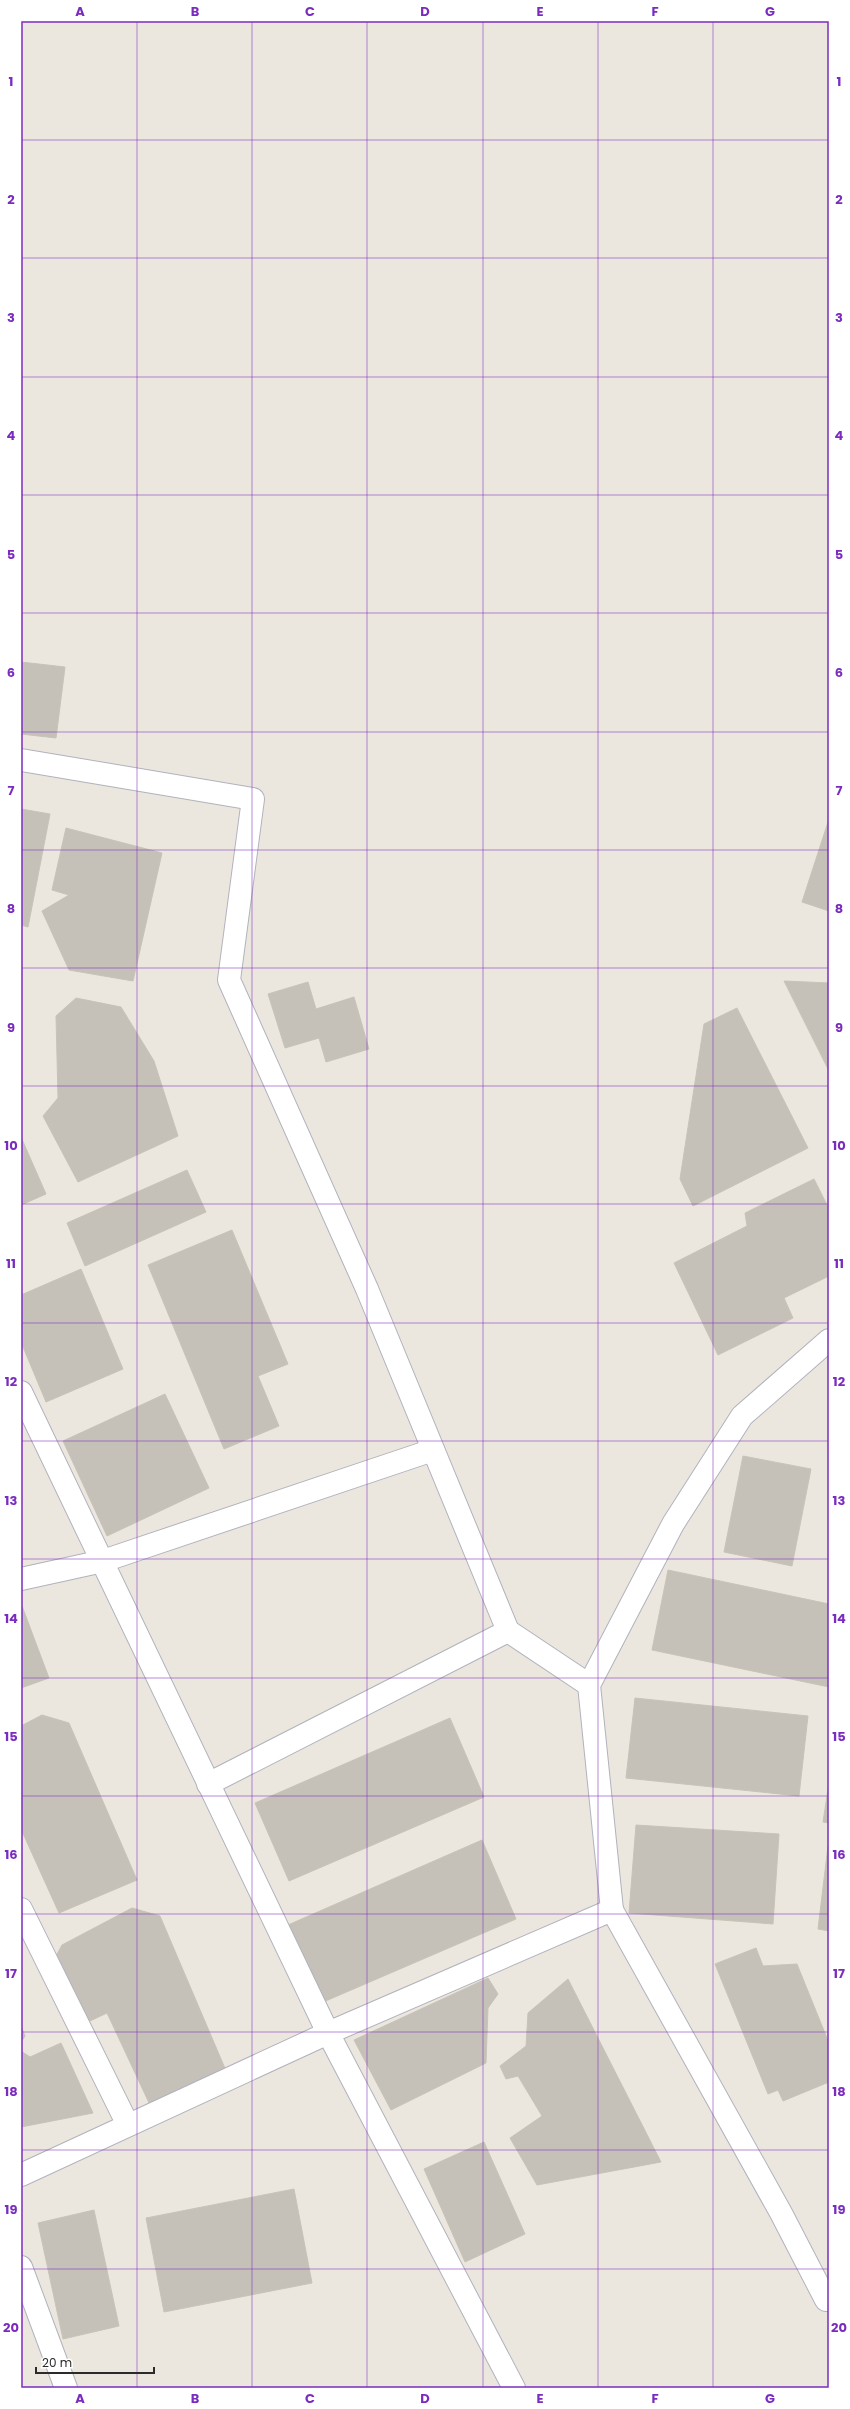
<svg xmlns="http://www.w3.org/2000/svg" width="850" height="2409" viewBox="0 0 850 2409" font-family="Poppins,sans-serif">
<rect width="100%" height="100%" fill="#ece7de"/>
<g fill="#c5c1b9" stroke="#c8c3b7">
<path d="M21,662L65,667L56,738L21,734Z"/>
<path d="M21,809L50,814L28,927L21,925Z"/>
<path d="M829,819V911L802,902Z"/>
<path d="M66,828L162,853L133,981L69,970L42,911L69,895L52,890Z"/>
<path d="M784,981L829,983V1071Z"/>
<path d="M308,982L316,1009L354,997L369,1049L326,1062L319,1038L285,1048L268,994Z"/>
<path d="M76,998L121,1007L154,1061L178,1136L78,1182L43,1116L58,1098L56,1016Z"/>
<path d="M737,1008L808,1148L693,1206L680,1179L704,1024Z"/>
<path d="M21,1137L46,1194L21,1205Z"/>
<path d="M187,1170L206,1212L85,1266L67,1223Z"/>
<path d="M814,1179L829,1209V1276L784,1298L793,1318L718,1355L674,1263L747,1226L745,1213Z"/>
<path d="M232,1230L288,1364L258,1376L279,1426L224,1449L148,1265Z"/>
<path d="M81,1269L123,1369L46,1402L21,1342V1295Z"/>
<path d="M165,1394L209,1488L107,1536L63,1441Z"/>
<path d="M743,1456L811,1469L792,1566L724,1552Z"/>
<path d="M668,1570L829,1604V1687L652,1650Z"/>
<path d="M22,1606L49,1678L21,1688V1607Z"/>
<path d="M635,1698L808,1716L799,1796L626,1778Z"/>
<path d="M42,1715L69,1723L137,1880L59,1913L21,1829V1726Z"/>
<path d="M450,1718L484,1797L289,1881L255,1803Z"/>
<path d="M829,1783V1823L823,1822Z"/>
<path d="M636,1825L779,1834L773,1924L629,1913Z"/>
<path d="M482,1840L516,1919L321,2003L288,1925Z"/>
<path d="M828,1846H829V1931L818,1929Z"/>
<path d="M132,1908L160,1916L227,2073L150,2105L107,2013L90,2021L56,1956L62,1945Z"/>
<path d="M756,1948L763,1966L797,1964L829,2043V2082L783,2101L778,2090L768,2094L715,1964Z"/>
<path d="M488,1978L498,1994L488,2008L486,2063L391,2110L354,2040Z"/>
<path d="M568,1979L661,2162L537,2185L510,2138L542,2116L518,2076L506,2079L500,2066L526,2046L528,2013Z"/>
<path d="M21,2026L25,2036L21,2042Z"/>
<path d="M61,2043L93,2113L21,2127V2051L30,2057Z"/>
<path d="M484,2142L525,2234L465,2262L424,2169Z"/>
<path d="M294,2189L312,2283L164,2312L146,2218Z"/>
<path d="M94,2210L119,2326L63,2339L38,2223Z"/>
</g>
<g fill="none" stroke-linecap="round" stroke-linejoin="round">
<g stroke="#b1b2be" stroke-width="24">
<g id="minor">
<path d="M21,760L253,799L229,980L367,1289L508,1631L589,1685"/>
<path d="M21,1392L328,2033L612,1910L589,1685L673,1524L742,1416L829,1340"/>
<path d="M21,1579L103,1561L433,1450"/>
<path d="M208,1784L508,1631"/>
<path d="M21,1909L128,2125"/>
<path d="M612,1910L781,2213L826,2300L829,2299"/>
<path d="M21,2175L328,2033L514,2388"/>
<path d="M21,2267L66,2388"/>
</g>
</g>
<use href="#minor" stroke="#fff" stroke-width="22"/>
</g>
<path fill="none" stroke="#7b2cbf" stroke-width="1" stroke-opacity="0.55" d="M137,21V2388M252,21V2388M367,21V2388M483,21V2388M598,21V2388M713,21V2388M21,140H829M21,258H829M21,377H829M21,495H829M21,613H829M21,732H829M21,850H829M21,968H829M21,1086H829M21,1204H829M21,1323H829M21,1441H829M21,1559H829M21,1678H829M21,1796H829M21,1914H829M21,2032H829M21,2150H829M21,2269H829"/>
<rect width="850" height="2409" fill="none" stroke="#ffffff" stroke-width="44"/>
<path d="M36 2367v6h118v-6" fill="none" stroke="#2b2b2b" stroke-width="2"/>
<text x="42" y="2367" font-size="12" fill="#2b2b2b" stroke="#ffffff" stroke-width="3" paint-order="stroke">20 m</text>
<rect x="22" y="22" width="806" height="2365" fill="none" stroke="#7b2cbf" stroke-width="1.5"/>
<g font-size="13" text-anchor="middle" font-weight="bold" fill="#7b2cbf">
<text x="80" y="16">A</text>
<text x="195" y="16">B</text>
<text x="310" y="16">C</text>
<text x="425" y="16">D</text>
<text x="540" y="16">E</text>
<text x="655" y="16">F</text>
<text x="770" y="16">G</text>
<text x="11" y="86">1</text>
<text x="839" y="86">1</text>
<text x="11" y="204">2</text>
<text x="839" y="204">2</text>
<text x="11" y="322">3</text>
<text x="839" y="322">3</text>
<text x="11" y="440">4</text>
<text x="839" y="440">4</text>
<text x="11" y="559">5</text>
<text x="839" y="559">5</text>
<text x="11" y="677">6</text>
<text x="839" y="677">6</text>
<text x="11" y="795">7</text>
<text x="839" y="795">7</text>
<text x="11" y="913">8</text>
<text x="839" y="913">8</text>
<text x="11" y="1032">9</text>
<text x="839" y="1032">9</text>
<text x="11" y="1150">10</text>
<text x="839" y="1150">10</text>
<text x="11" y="1268">11</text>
<text x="839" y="1268">11</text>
<text x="11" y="1386">12</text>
<text x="839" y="1386">12</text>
<text x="11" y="1505">13</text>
<text x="839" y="1505">13</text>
<text x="11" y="1623">14</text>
<text x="839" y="1623">14</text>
<text x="11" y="1741">15</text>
<text x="839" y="1741">15</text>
<text x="11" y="1859">16</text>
<text x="839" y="1859">16</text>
<text x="11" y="1978">17</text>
<text x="839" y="1978">17</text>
<text x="11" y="2096">18</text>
<text x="839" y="2096">18</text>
<text x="11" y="2214">19</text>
<text x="839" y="2214">19</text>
<text x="11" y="2332">20</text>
<text x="839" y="2332">20</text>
<text x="80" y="2403">A</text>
<text x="195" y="2403">B</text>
<text x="310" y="2403">C</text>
<text x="425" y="2403">D</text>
<text x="540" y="2403">E</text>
<text x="655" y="2403">F</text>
<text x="770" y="2403">G</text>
</g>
</svg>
